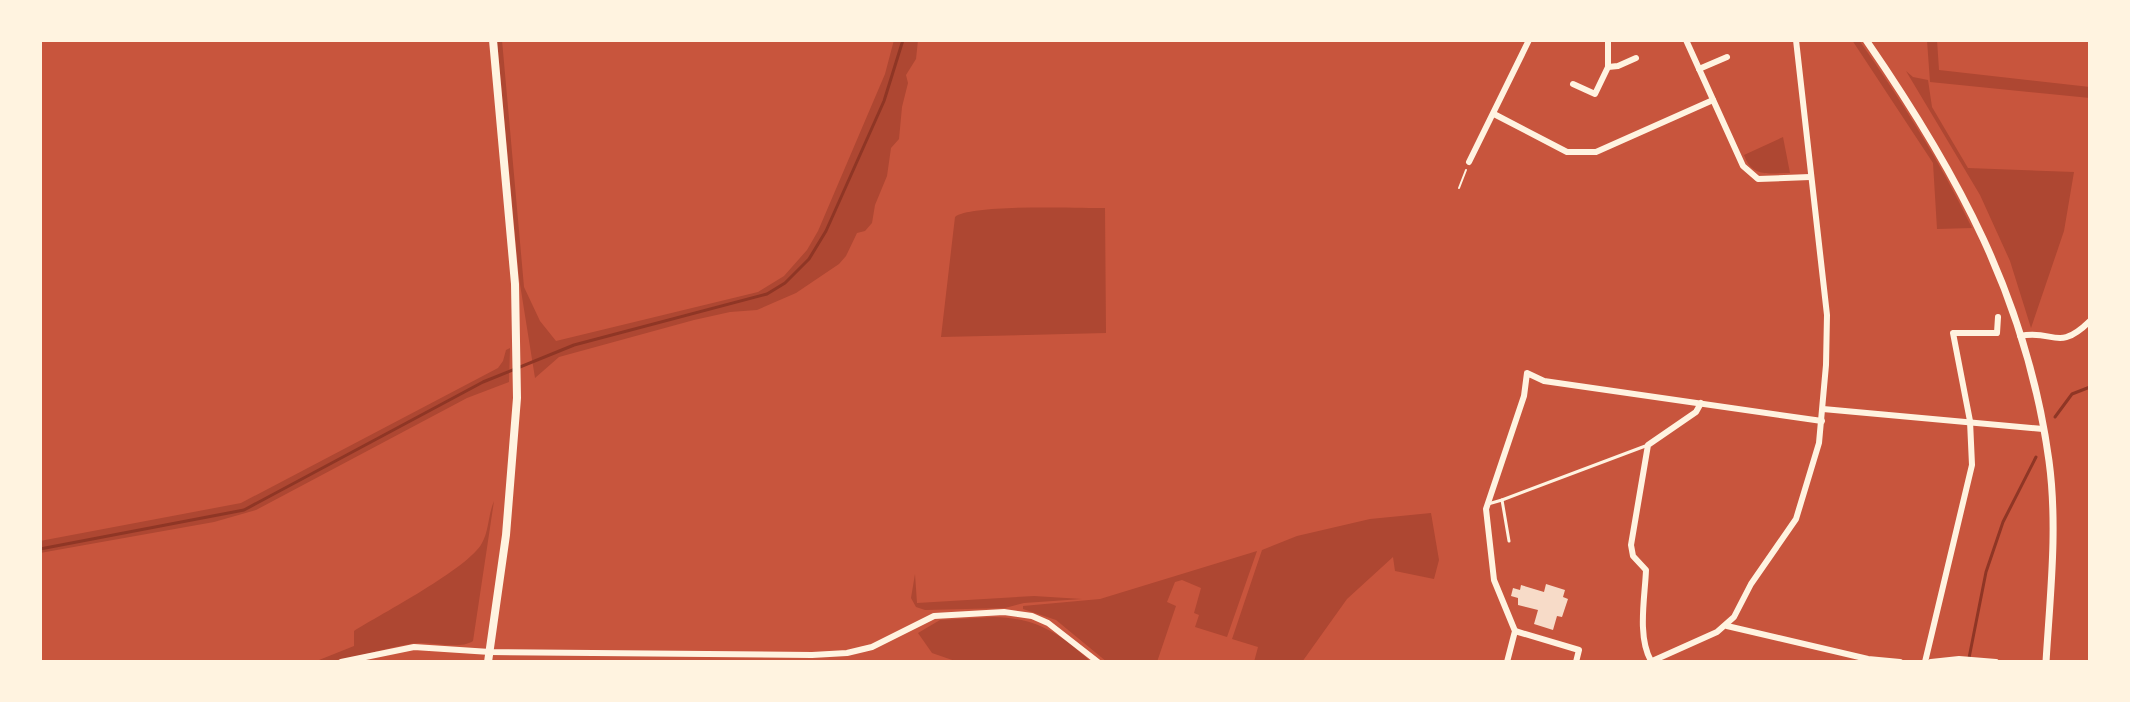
<svg xmlns="http://www.w3.org/2000/svg" width="2130" height="702" viewBox="0 0 2130 702" font-family="Commissioner,sans-serif">
<rect width="100%" height="100%" fill="#c8553d"/>
<g fill="#ae4732">
<path d="M497,40H502L524,287L540,321L556,341L758,292L784,276L807,250L818,231L885,74L894,40H918L916,59L906,75L908,83L902,107L899,139L891,148L887,176L875,205L872,223L865,231L857,233L846,256L839,264L796,293L757,310L730,312L694,320L559,357L535,378L519,278Z"/>
<path d="M1852,40H1859C1901,100 1940,161 1972,228L1937,229L1933,163Z"/>
<path d="M1927,40H1937L1939,70L2090,87V98L1930,82Z"/>
<path d="M1906,71L1913,77L1928,80L1932,107L1968,168L2074,172L2064,231L2031,328L2010,261L1980,195Z"/>
<path d="M1783,137L1790,173C1769,173 1752,178 1744,155Z"/>
<path d="M1105,208L1106,333L941,337L955,217C971,204 1078,208 1105,208Z"/>
<path d="M510,348L509,382L467,398L256,510L214,522L40,553V541L241,503L498,368L503,361L506,350Z"/>
<path d="M494,501L473,641C459,650 435,642 418,643C383,647 349,662 314,662L354,646V631C381,614 469,568 482,543C489,531 488,515 494,501Z"/>
<path d="M1431,513L1439,560L1434,579L1395,571L1393,557L1347,599L1302,662H1254L1258,647L1232,639L1262,550L1297,536L1370,519Z"/>
<path d="M1257,551L1227,637L1195,627L1199,615L1194,613L1201,588L1182,580L1175,582L1167,602L1176,606L1157,662H1107L1056,620L1023,609V606L1100,599Z"/>
<path d="M915,574L917,603L1034,596L1082,599L1024,603L1005,608L925,610L916,607L911,598Z"/>
<path d="M993,617C1037,618 1059,633 1091,662H958L932,653L918,633L940,620Z"/>
</g>
<g fill="none" stroke-linecap="round" stroke-linejoin="round">
<g stroke="#8f3625" stroke-width="3">
<path d="M2055,417L2072,394L2090,387"/>
<path d="M40,549L244,510L483,382L574,345L767,294L785,283L809,259L826,231L884,101L903,40"/>
<path d="M1969,658L1986,572L2003,522L2036,457"/>
</g>
</g>
<path fill="#f7dbc8" d="M1546,584L1565,590L1563,597L1568,599L1562,617L1557,616L1553,630L1534,624L1538,610L1518,605V598L1511,596L1513,588L1520,590L1521,585L1544,592Z"/>
<g fill="none" stroke-linecap="round" stroke-linejoin="round">
<path stroke="#fff3e0" stroke-width="2" d="M1459,188L1466,170"/>
<g stroke="#fff3e0" stroke-width="3">
<path d="M1502,500L1648,445"/>
<path d="M1488,504L1502,500L1509,541"/>
</g>
<g stroke="#fff3e0" stroke-width="6">
<path d="M1686,40L1743,166L1758,179L1810,177"/>
<path d="M1608,67L1618,66L1636,58"/>
<path d="M1699,69L1727,57"/>
<path d="M1573,84L1595,94L1608,67V40"/>
<path d="M1494,114L1567,152H1596L1713,100"/>
<path d="M1469,162L1529,40"/>
<path d="M2020,336C2055,329 2057,353 2090,321"/>
<path d="M1823,409L2043,429"/>
<path d="M1727,626L1868,659L1900,662"/>
<path d="M1515,631L1579,650L1576,662"/>
<path d="M1651,661C1637,636 1645,597 1646,570L1633,556L1631,545L1648,445L1696,412L1701,403"/>
<path d="M341,662L414,647L490,652L812,655L847,653L872,647L934,616L1004,612L1032,616L1048,623L1098,662"/>
<path d="M1507,662L1515,631L1494,580L1486,509L1524,396L1527,373L1544,381L1822,421"/>
<path d="M1650,662L1717,632L1734,617L1751,584L1796,519L1819,443L1826,365L1827,315L1796,40"/>
<path d="M1925,662L1972,465L1970,421L1953,333H1997L1998,317"/>
<path d="M1931,662L1959,659L1996,662"/>
</g>
<path stroke="#fff3e0" stroke-width="7" d="M1866,40C1957,172 2027,299 2049,461C2058,527 2050,596 2046,662"/>
<path stroke="#fff3e0" stroke-width="8" d="M488,662L506,535L517,398L515,284L493,40"/>
</g>
<rect width="2130" height="702" fill="none" stroke="#fff3e0" stroke-width="84"/>
</svg>
